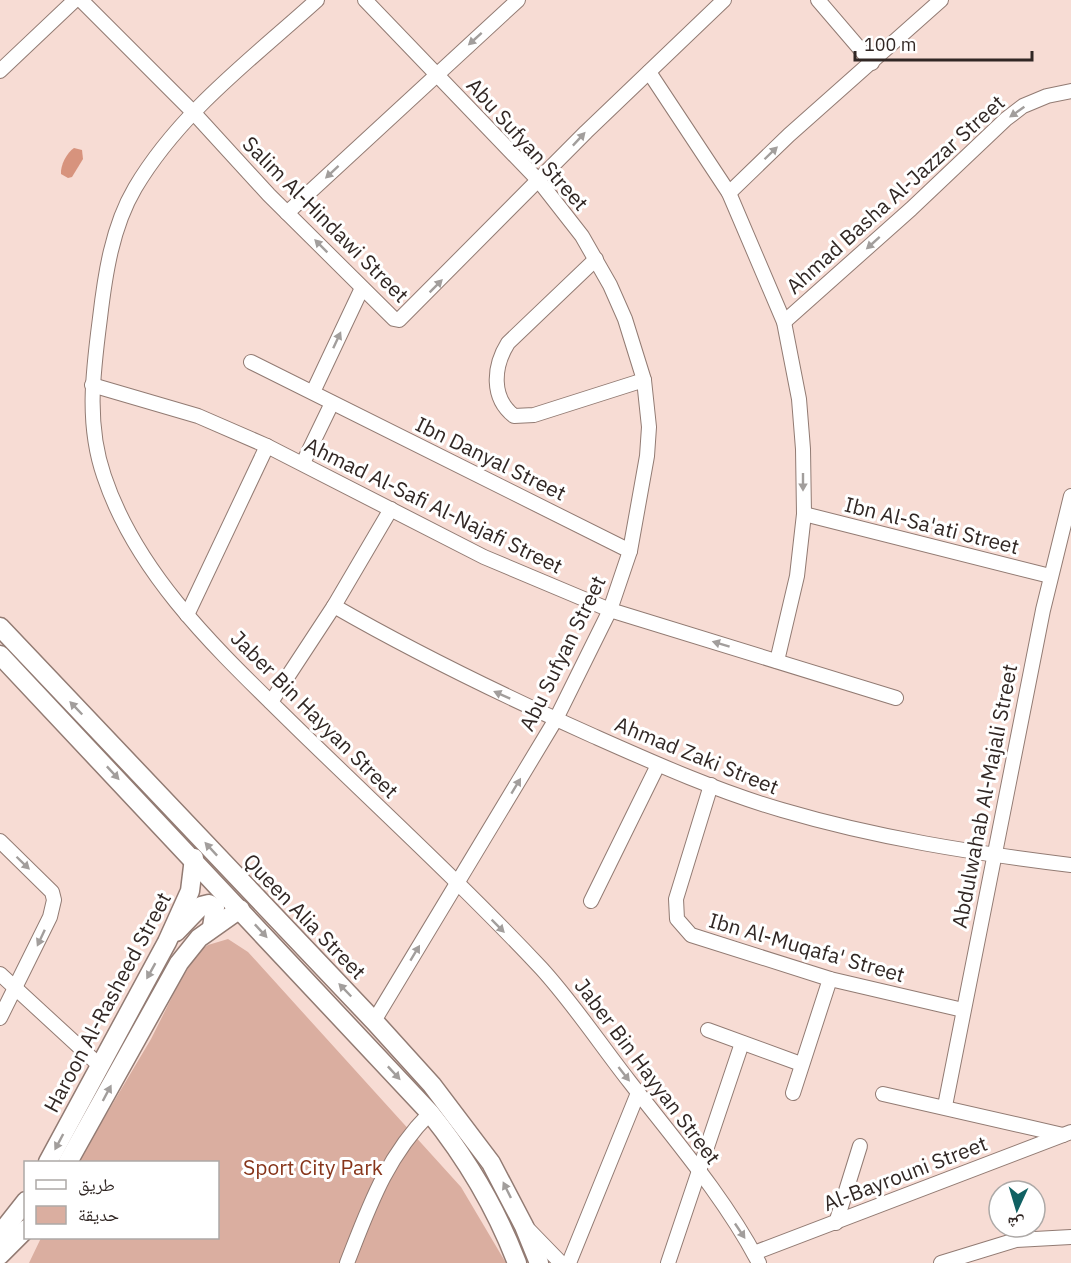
<svg xmlns="http://www.w3.org/2000/svg" width="1071" height="1263" viewBox="0 0 1071 1263" font-family="'IBM Plex Sans','Noto Naskh Arabic',sans-serif">
<rect width="100%" height="100%" fill="#f7dcd4"/>
<path fill="#daaea0" d="M228,939L248,952L461,1187L506,1263H29L41,1238H218V1162H78L151,1039L193,955L208,945Z"/>
<path fill="#d7937d" d="M74,148L82,150L83,159L72,177L68,178L61,174C60,166 67,152 74,148Z"/>
<g fill="none" stroke-linecap="round" stroke-linejoin="round">
<g stroke="#927b73" stroke-width="16">
<g id="minor">
<path d="M81,0L193,112L269,195L394,319L399,320L586,132L724,0"/>
<path d="M317,0C253,58 180,112 135,188C112,227 105,275 100,318C93,372 86,424 104,476C138,578 222,654 296,727C378,807 463,885 541,968C573,1003 600,1044 629,1081C674,1139 725,1198 759,1263"/>
<path d="M365,0L539,181L582,236L610,285L625,319L644,380L649,427L647,456L630,551L610,610L556,719L374,1021"/>
<path d="M818,0L872,63"/>
<path d="M0,71L75,0"/>
<path d="M649,72L729,193L784,322L799,399L803,449L804,514L797,576L777,661"/>
<path d="M729,193L789,135L941,0"/>
<path d="M287,213L518,0"/>
<path d="M596,259L508,343C493,367 491,398 514,416L534,415L644,380"/>
<path d="M784,322L911,209L1006,119L1023,106L1047,96L1071,91"/>
<path d="M251,362L630,551"/>
<path d="M92,385L198,416L267,446L484,557L610,610L896,698"/>
<path d="M313,392L362,288"/>
<path d="M303,463L332,403"/>
<path d="M804,514L1050,576"/>
<path d="M334,606C419,655 500,694 589,734C652,762 716,791 782,810C877,838 973,853 1071,865"/>
<path d="M187,615L267,446"/>
<path d="M271,702L334,606L391,509"/>
<path d="M711,785L676,899L677,919L691,935L830,979L963,1010"/>
<path d="M0,841L52,892L54,900L50,917L0,1018"/>
<path d="M591,901L658,765"/>
<path d="M0,974L99,1065"/>
<path d="M708,1030L801,1064"/>
<path d="M793,1093L830,979"/>
<path d="M883,1094L1063,1135"/>
<path d="M945,1106L1043,610L1071,496"/>
<path d="M836,1223L860,1146"/>
<path d="M527,1228L561,1263"/>
<path d="M754,1253L1071,1132"/>
<path d="M347,1263C369,1207 386,1157 430,1113"/>
<path d="M569,1263L638,1093"/>
<path d="M668,1263L742,1043"/>
<path d="M941,1263L1016,1240L1071,1237"/>
</g>
</g>
<g stroke="#927b73" stroke-width="21">
<g id="major">
<path d="M0,627L374,1021L432,1085L491,1163L524,1226L539,1263"/>
<path d="M0,655L430,1113C467,1159 496,1208 517,1263"/>
<path d="M176,932L201,906L209,904L215,908L212,927"/>
<path d="M48,1162L167,942L190,891L194,858"/>
<path d="M68,1162L179,963L199,938L240,909"/>
<path d="M0,1234L26,1201"/>
<path d="M0,1255L26,1229"/>
</g>
</g>
<use href="#minor" stroke="#fff" stroke-width="14"/>
<use href="#major" stroke="#fff" stroke-width="18"/>
</g>
<defs><path id="oneway-solid" d="M-6-.8H1V-3.2L6.5 0L1 3.2V.8H-6Z" transform="scale(1.5)"/></defs>
<g fill="#a29e9c">
<use href="#oneway-solid" transform="translate(475 39) rotate(138)"/>
<use href="#oneway-solid" transform="translate(1017 112) rotate(145)"/>
<use href="#oneway-solid" transform="translate(579 139) rotate(-47)"/>
<use href="#oneway-solid" transform="translate(771 153) rotate(-44)"/>
<use href="#oneway-solid" transform="translate(332 172) rotate(137)"/>
<use href="#oneway-solid" transform="translate(873 243) rotate(138)"/>
<use href="#oneway-solid" transform="translate(321 246) rotate(-135)"/>
<use href="#oneway-solid" transform="translate(436 286) rotate(-45)"/>
<use href="#oneway-solid" transform="translate(337 340) rotate(-65)"/>
<use href="#oneway-solid" transform="translate(803 482) rotate(90)"/>
<use href="#oneway-solid" transform="translate(721 644) rotate(-163)"/>
<use href="#oneway-solid" transform="translate(502 695) rotate(-156)"/>
<use href="#oneway-solid" transform="translate(76 708) rotate(-134)"/>
<use href="#oneway-solid" transform="translate(113 773) rotate(47)"/>
<use href="#oneway-solid" transform="translate(516 786) rotate(-59)"/>
<use href="#oneway-solid" transform="translate(211 849) rotate(-133)"/>
<use href="#oneway-solid" transform="translate(23 863) rotate(44)"/>
<use href="#oneway-solid" transform="translate(498 926) rotate(45)"/>
<use href="#oneway-solid" transform="translate(261 931) rotate(47)"/>
<use href="#oneway-solid" transform="translate(41 938) rotate(115)"/>
<use href="#oneway-solid" transform="translate(415 953) rotate(-59)"/>
<use href="#oneway-solid" transform="translate(151 971) rotate(119)"/>
<use href="#oneway-solid" transform="translate(345 990) rotate(-134)"/>
<use href="#oneway-solid" transform="translate(394 1073) rotate(47)"/>
<use href="#oneway-solid" transform="translate(624 1074) rotate(52)"/>
<use href="#oneway-solid" transform="translate(107 1093) rotate(-62)"/>
<use href="#oneway-solid" transform="translate(59 1142) rotate(118)"/>
<use href="#oneway-solid" transform="translate(507 1190) rotate(-116)"/>
<use href="#oneway-solid" transform="translate(740 1231) rotate(56)"/>
</g>
<g text-anchor="middle" dominant-baseline="central" stroke-width="6" stroke-linejoin="round" paint-order="stroke">
<g font-size="21" fill="#312724" stroke="#fff">
<text transform="translate(528 144) rotate(48)">Abu Sufyan Street</text>
<text transform="translate(895 194) rotate(-42)">Ahmad Basha Al-Jazzar Street</text>
<text transform="translate(326 219) rotate(45)">Salim Al-Hindawi Street</text>
<text transform="translate(491 458) rotate(26)">Ibn Danyal Street</text>
<text transform="translate(434 505) rotate(26)">Ahmad Al-Safi Al-Najafi Street</text>
<text transform="translate(932 525) rotate(14)">Ibn Al-Sa'ati Street</text>
<text transform="translate(562 653) rotate(-64)">Abu Sufyan Street</text>
<text transform="translate(315 714) rotate(45)">Jaber Bin Hayyan Street</text>
<text transform="translate(697 755) rotate(22)">Ahmad Zaki Street</text>
<text transform="translate(984 796) rotate(-79)">Abdulwahab Al-Majali Street</text>
<text transform="translate(305 916) rotate(46)">Queen Alia Street</text>
<text transform="translate(807 947) rotate(16)">Ibn Al-Muqafa' Street</text>
<text transform="translate(107 1002) rotate(-62)">Haroon Al-Rasheed Street</text>
<text transform="translate(648 1071) rotate(53)">Jaber Bin Hayyan Street</text>
<text transform="translate(905 1173) rotate(-21)">Al-Bayrouni Street</text>
</g>
<g font-size="21" fill="#87351a" stroke="#fff">
<text x="313" y="1167">Sport City Park</text>
</g>
</g>
<rect x="24" y="1161" width="195" height="78" fill="#ffffff" stroke="#ada9a7" stroke-width="1.5"/>
<rect x="36" y="1180" width="30" height="9" fill="#ffffff" stroke="#ada9a7" stroke-width="1.5"/>
<text x="78" y="1191" font-size="18" fill="#312724">طريق</text>
<rect x="36" y="1206" width="30" height="18" fill="#daaea0" stroke="#ada9a7" stroke-width="1.5"/>
<text x="78" y="1221" font-size="18" fill="#312724">حديقة</text>
<g transform="translate(1017 1209) rotate(184)"><circle r="28" fill="#ffffff" stroke="#ada9a7" stroke-width="1.5"/>
<path d="M0-4.5L10 22L0 15L-10 22Z" fill="#106163"/>
<text y="-9" font-size="16" font-weight="bold" text-anchor="middle" fill="#312724">ش</text>
</g>
<path d="M855 51v9h177v-9" fill="none" stroke="#312724" stroke-width="3"/>
<text x="864" y="51" font-size="18" fill="#312724" stroke="#ffffff" stroke-width="4.5" paint-order="stroke">100 m</text>
</svg>
